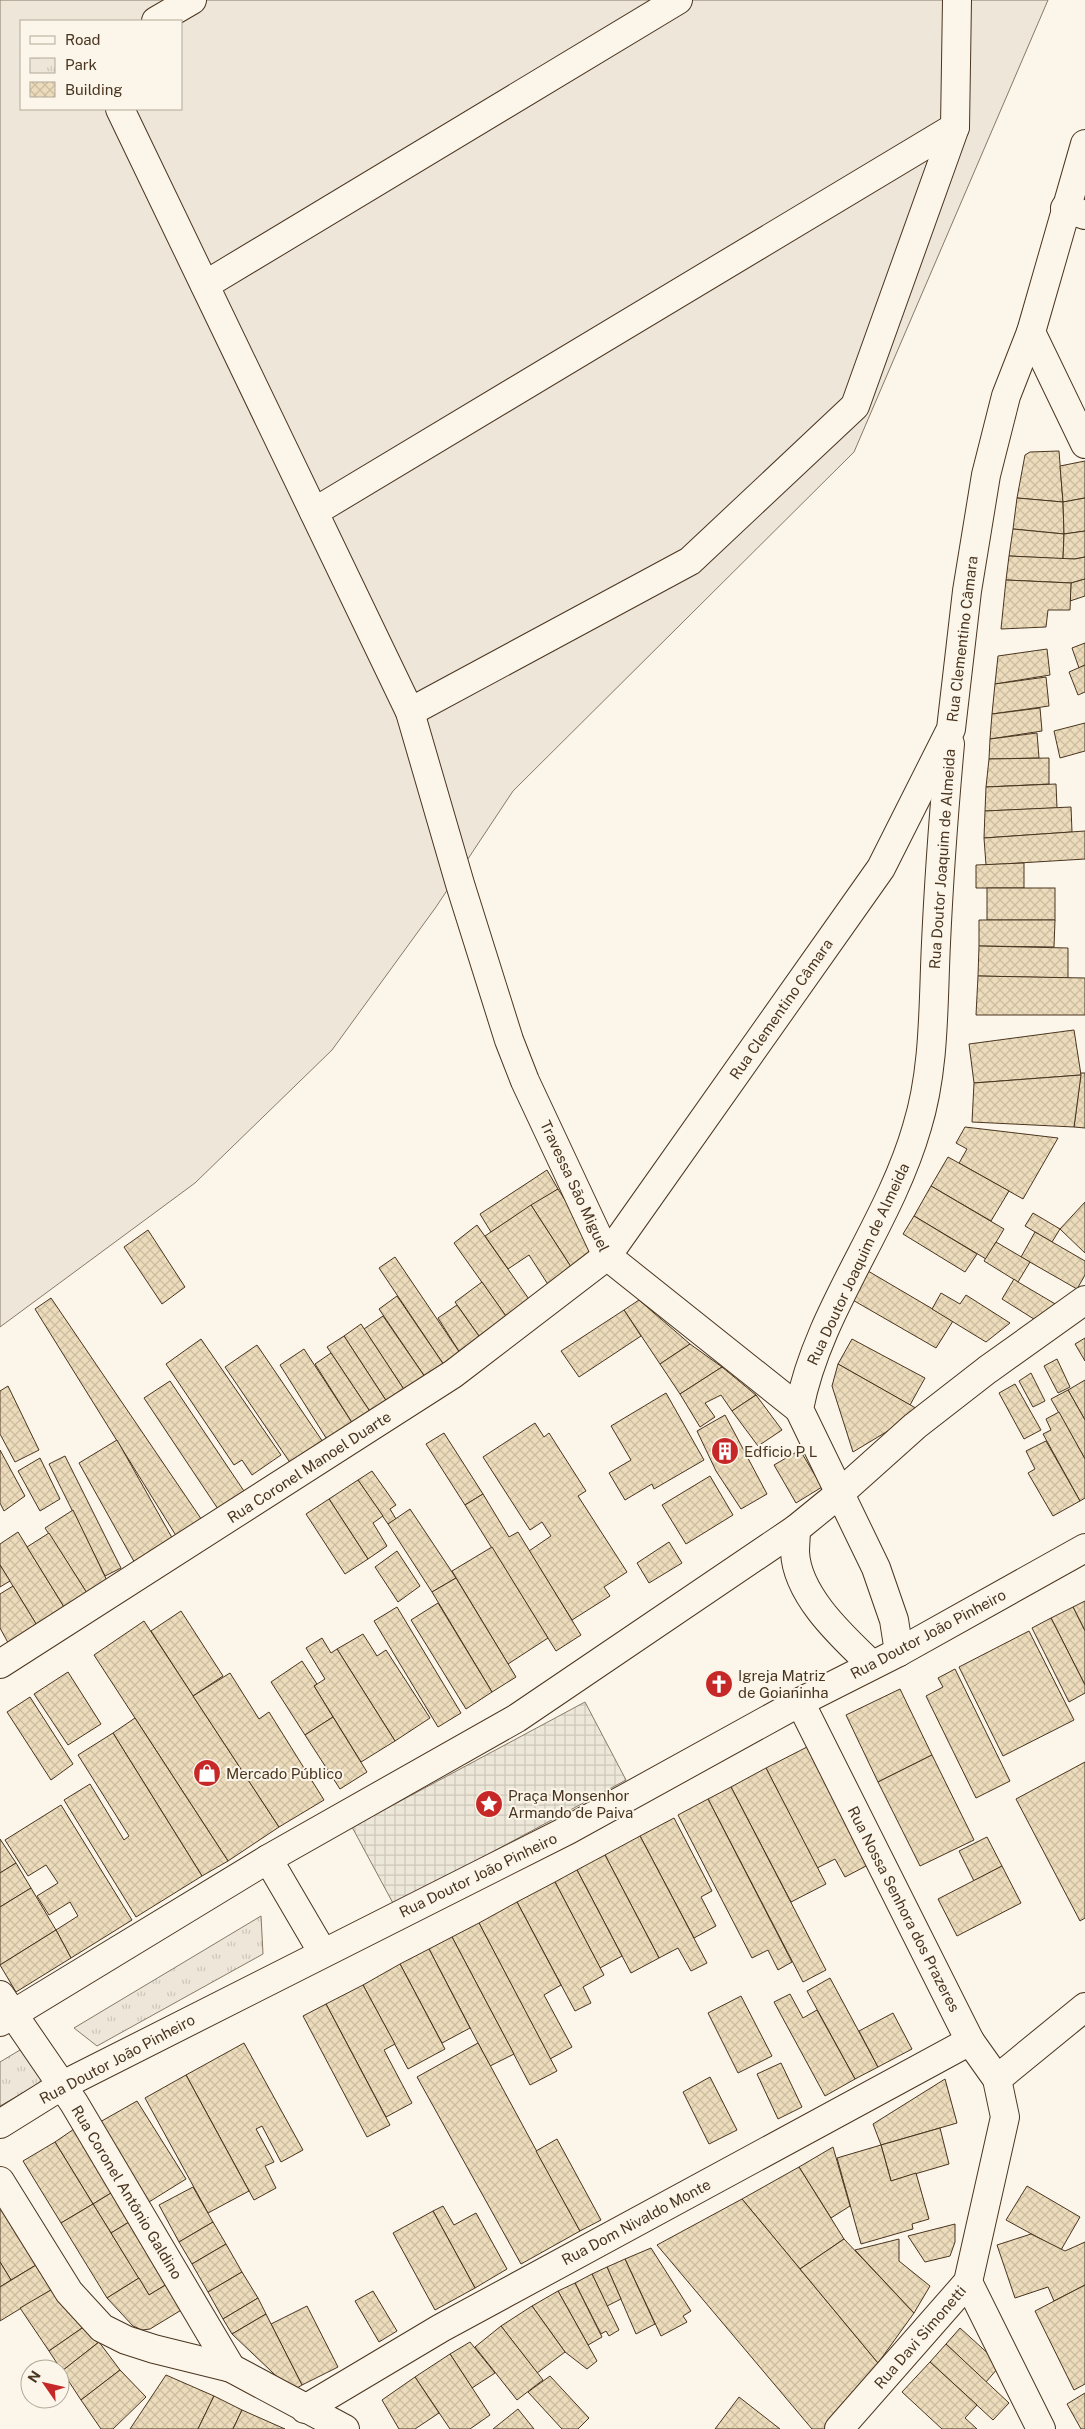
<svg xmlns="http://www.w3.org/2000/svg" width="1085" height="2429" viewBox="0 0 1085 2429" font-family="'Public Sans',sans-serif">
<defs>
<pattern id="park-tufts" width="24" height="20" patternUnits="userSpaceOnUse" patternTransform="scale(1.25)"><rect width="24" height="20" fill="#ede6d9"/><path d="M3 7l-1-3M5 7V3M7 7l1-3M15 17l-1-3M17 17v-4M19 17l1-3" fill="none" stroke="#cdc6ba"/></pattern>
<pattern id="plaza-grid" width="8" height="8" patternUnits="userSpaceOnUse" patternTransform="scale(1.25)"><rect width="8" height="8" fill="#ede7d9"/><path d="M0 4h8M4 0v8" fill="none" stroke="#cdc7ba"/></pattern>
<pattern id="building-cross-hatch" width="8" height="8" patternUnits="userSpaceOnUse" patternTransform="scale(1.25)"><rect width="8" height="8" fill="#ecdcbc"/><path d="M0 0l8 8M0 8l8-8" fill="none" stroke="#ccbda1"/></pattern>
</defs>
<rect width="100%" height="100%" fill="#fbf6e9"/>
<path fill="#ede6d9" stroke="#887966" fill-rule="evenodd" d="M0,0H1048L854,452L513,791L436,907L332,1050L195,1183L0,1327ZM21,21H181V109H21Z"/>
<g fill="url(#park-tufts)" stroke="#887966">
<path d="M261,1916L263,1954L97,2046L74,2028Z"/>
<path d="M25,2047L49,2078L0,2106V2062Z"/>
</g>
<path fill="url(#plaza-grid)" stroke="#887966" d="M585,1702L626,1780L394,1905L352,1827Z"/>
<g fill="url(#building-cross-hatch)" stroke="#4a3520">
<path d="M1059,451L1063,502L1017,498L1025,455L1030,452Z"/>
<path d="M1085,461V498L1063,502L1060,466Z"/>
<path d="M1017,498L1063,502L1064,534L1013,529Z"/>
<path d="M1085,498V531L1064,534L1063,502Z"/>
<path d="M1013,529L1064,534L1063,559L1009,556Z"/>
<path d="M1085,531V557L1075,559H1063L1064,534Z"/>
<path d="M1009,556L1075,559L1085,557V579L1071,583L1006,580Z"/>
<path d="M1085,579V596L1070,601L1071,583Z"/>
<path d="M1006,580L1071,583L1070,610H1048L1046,627L1001,629Z"/>
<path d="M1085,643V665L1079,668L1072,648Z"/>
<path d="M1047,649L1050,675L995,684L998,656Z"/>
<path d="M1085,665V692L1078,695L1069,672Z"/>
<path d="M1046,677L1049,706L992,714L995,684Z"/>
<path d="M1040,708L1042,731L990,739L992,714Z"/>
<path d="M1085,723V751L1060,758L1054,731Z"/>
<path d="M1037,733L1039,758L989,759L990,739Z"/>
<path d="M1049,758V784L986,787L989,759Z"/>
<path d="M1056,784L1057,808L985,811L986,787Z"/>
<path d="M1071,807L1072,832L984,838L985,811Z"/>
<path d="M1085,831V859L986,865L984,838Z"/>
<path d="M1024,863V888H976V865Z"/>
<rect x="987" y="888" width="68" height="32"/>
<path d="M979,920H1055L1054,947L979,946Z"/>
<path d="M979,946L1068,948V978L978,976Z"/>
<path d="M978,976L1085,978V1015H976Z"/>
<path d="M1074,1030L1081,1075L974,1083L969,1044Z"/>
<path d="M1081,1073H1085V1128L1074,1127Z"/>
<path d="M1081,1075L1074,1127L972,1122L974,1083Z"/>
<path d="M965,1127L1058,1138L1023,1199L959,1163L967,1149L956,1143Z"/>
<path d="M948,1157L1009,1191L991,1221L931,1186Z"/>
<path d="M547,1170L558,1189L491,1232L480,1214Z"/>
<path d="M931,1186L1004,1229L986,1259L914,1216Z"/>
<path d="M558,1189L598,1252L573,1270L531,1205Z"/>
<path d="M1085,1202V1253L1060,1229Z"/>
<path d="M531,1205L573,1270L549,1286L529,1255L508,1269L485,1236Z"/>
<path d="M1033,1213L1060,1229L1052,1242L1025,1226Z"/>
<path d="M914,1216L977,1254L965,1272L903,1234Z"/>
<path d="M477,1225L531,1302L508,1319L454,1243Z"/>
<path d="M148,1230L185,1287L162,1304L124,1247Z"/>
<path d="M1035,1232L1085,1261V1275L1077,1289L1021,1257Z"/>
<path d="M996,1242L1030,1262L1018,1282L984,1261Z"/>
<path d="M395,1257L460,1353L444,1365L379,1268Z"/>
<path d="M868,1271L953,1321L936,1348L851,1299Z"/>
<path d="M1014,1279L1018,1282L1057,1305L1037,1321L1002,1299Z"/>
<path d="M482,1282L508,1319L481,1339L455,1302Z"/>
<path d="M941,1293L960,1304L966,1295L1010,1323L986,1342L932,1309Z"/>
<path d="M397,1296L444,1365L425,1377L379,1309Z"/>
<path d="M51,1298L206,1526L180,1542L35,1309Z"/>
<path d="M639,1300L690,1344L660,1364L624,1310Z"/>
<path d="M457,1305L481,1339L460,1353L438,1318Z"/>
<path d="M624,1310L641,1336L579,1377L561,1351Z"/>
<path d="M383,1316L425,1377L405,1391L364,1329Z"/>
<path d="M361,1324L405,1391L387,1402L344,1336Z"/>
<path d="M344,1336L387,1402L371,1413L327,1347Z"/>
<path d="M1085,1338V1361L1075,1344Z"/>
<path d="M201,1339L281,1455L252,1475L242,1460L234,1465L166,1364Z"/>
<path d="M852,1339L925,1378L910,1405L838,1364Z"/>
<path d="M690,1344L722,1367L680,1394L660,1364Z"/>
<path d="M257,1345L323,1442L291,1464L225,1367Z"/>
<path d="M304,1349L353,1424L328,1441L280,1365Z"/>
<path d="M331,1353L371,1413L353,1424L315,1364Z"/>
<path d="M1057,1359L1070,1387L1058,1393L1044,1366Z"/>
<path d="M838,1364L921,1411L853,1452L832,1386Z"/>
<path d="M722,1367L756,1395L732,1411L721,1395L705,1403L715,1417L700,1427L680,1394Z"/>
<path d="M1031,1373L1045,1401L1033,1407L1019,1381Z"/>
<path d="M1085,1380V1420L1068,1390Z"/>
<path d="M170,1381L250,1500L224,1518L144,1398Z"/>
<path d="M1015,1384L1041,1430L1024,1439L999,1393Z"/>
<path d="M8,1386L39,1450L15,1462L0,1434V1391Z"/>
<path d="M1068,1390L1085,1420V1459L1051,1399Z"/>
<path d="M666,1393L704,1460L654,1489L652,1484L625,1500L609,1473L631,1460L611,1426Z"/>
<path d="M756,1395L782,1430L758,1446L732,1411Z"/>
<path d="M1059,1412L1085,1459V1498L1080,1501L1043,1434L1051,1430L1046,1419Z"/>
<path d="M725,1415L767,1494L741,1509L716,1471L697,1431Z"/>
<path d="M535,1423L544,1437L549,1433L586,1491L578,1496L627,1572L604,1587L610,1596L572,1620L529,1551L551,1536L542,1522L530,1530L483,1457Z"/>
<path d="M444,1433L483,1494L465,1505L426,1444Z"/>
<path d="M117,1440L175,1543L136,1565L79,1463Z"/>
<path d="M1046,1441L1080,1501L1053,1516L1028,1473L1035,1469L1026,1451Z"/>
<path d="M0,1450L25,1496L4,1511L0,1503Z"/>
<path d="M800,1450L822,1487L796,1503L774,1465Z"/>
<path d="M65,1456L121,1568L105,1576L49,1464Z"/>
<path d="M40,1458L60,1499L40,1511L18,1471Z"/>
<path d="M372,1471L396,1505L390,1509L396,1519L388,1524L358,1480Z"/>
<path d="M710,1476L733,1515L686,1544L662,1505Z"/>
<path d="M358,1480L383,1516L373,1523L387,1546L368,1559L329,1499Z"/>
<path d="M483,1494L509,1537L518,1532L581,1635L556,1651L465,1505Z"/>
<path d="M329,1499L368,1559L345,1574L306,1514Z"/>
<path d="M410,1509L456,1578L432,1592L388,1524Z"/>
<path d="M73,1510L111,1589L92,1601L45,1528Z"/>
<path d="M18,1532L69,1615L41,1632L0,1565V1544Z"/>
<path d="M49,1533L92,1601L69,1615L27,1547Z"/>
<path d="M669,1542L682,1563L649,1583L637,1563Z"/>
<path d="M492,1547L548,1638L508,1664L452,1571Z"/>
<path d="M397,1551L420,1586L398,1602L375,1567Z"/>
<path d="M0,1565L10,1581L0,1587Z"/>
<path d="M456,1578L516,1677L492,1692L432,1592Z"/>
<path d="M13,1586L41,1632L12,1650L0,1628V1594Z"/>
<path d="M1085,1601V1631L1073,1607Z"/>
<path d="M438,1603L492,1692L466,1709L411,1620Z"/>
<path d="M397,1607L461,1713L438,1727L374,1621Z"/>
<path d="M1073,1607L1085,1631V1685L1051,1618Z"/>
<path d="M181,1611L223,1676L193,1696L151,1631Z"/>
<path d="M1051,1618L1085,1685V1693L1069,1702L1032,1628Z"/>
<path d="M144,1621L279,1827L228,1861L94,1655Z"/>
<path d="M1029,1631L1074,1720L1003,1756L959,1667Z"/>
<path d="M363,1634L377,1656L386,1650L430,1718L395,1741L337,1649Z"/>
<path d="M322,1638L331,1653L337,1649L395,1741L361,1762L314,1686L325,1679L306,1648Z"/>
<path d="M302,1661L317,1684L314,1686L333,1717L305,1735L271,1682Z"/>
<path d="M955,1669L1010,1781L976,1798L926,1696L943,1687L938,1678Z"/>
<path d="M68,1672L101,1724L68,1745L34,1694Z"/>
<path d="M230,1673L259,1719L269,1712L324,1800L279,1827L193,1696Z"/>
<path d="M900,1689L932,1755L878,1782L846,1715Z"/>
<path d="M30,1697L73,1764L51,1780L7,1712Z"/>
<path d="M333,1717L367,1772L340,1789L305,1735Z"/>
<path d="M135,1718L228,1861L202,1876L113,1733Z"/>
<path d="M113,1733L202,1876L136,1917L64,1800L90,1784L124,1840L129,1836L78,1755Z"/>
<path d="M807,1747L868,1865L845,1877L835,1859L817,1868L766,1768Z"/>
<path d="M932,1755L974,1840L920,1866L878,1782Z"/>
<path d="M1085,1762V1918L1080,1921L1016,1799Z"/>
<path d="M766,1768L826,1884L791,1902L731,1787Z"/>
<path d="M731,1787L826,1970L803,1982L708,1799Z"/>
<path d="M708,1799L792,1962L778,1970L768,1950L752,1958L678,1815Z"/>
<path d="M61,1805L132,1920L71,1958L56,1930L78,1916L70,1902L49,1915L37,1896L58,1883L46,1865L28,1876L5,1840Z"/>
<path d="M674,1818L712,1891L701,1897L716,1926L694,1938L640,1836Z"/>
<path d="M640,1836L707,1963L691,1971L678,1948L659,1958L605,1855Z"/>
<path d="M987,1837L1002,1866L974,1881L959,1851Z"/>
<path d="M0,1839L16,1863L0,1873Z"/>
<path d="M605,1855L659,1958L631,1973L577,1870Z"/>
<path d="M16,1863L31,1888L0,1907V1873Z"/>
<path d="M1002,1866L1021,1903L957,1936L938,1899Z"/>
<path d="M577,1870L622,1956L600,1968L555,1882Z"/>
<path d="M555,1882L604,1975L583,1987L591,2003L575,2011L517,1902Z"/>
<path d="M31,1888L56,1930L0,1965V1907Z"/>
<path d="M517,1902L561,1985L544,1995L572,2047L550,2059L479,1923Z"/>
<path d="M479,1923L557,2071L530,2085L452,1937Z"/>
<path d="M56,1930L71,1958L16,1992L0,1965Z"/>
<path d="M452,1937L514,2054L490,2066L429,1949Z"/>
<path d="M429,1949L470,2028L442,2043L400,1964Z"/>
<path d="M400,1964L445,2049L408,2069L363,1985Z"/>
<path d="M830,1978L878,2067L855,2079L807,1991Z"/>
<path d="M363,1985L395,2044L384,2050L412,2103L386,2117L326,2004Z"/>
<path d="M790,1994L803,2018L817,2010L855,2079L825,2096L774,2002Z"/>
<path d="M741,1996L772,2056L738,2073L708,2013Z"/>
<path d="M326,2004L390,2125L367,2137L303,2016Z"/>
<path d="M893,2013L912,2049L878,2067L859,2031Z"/>
<path d="M244,2043L303,2150L281,2162L262,2126L256,2129L274,2162L265,2166L276,2188L254,2200L186,2075Z"/>
<path d="M478,2043L580,2231L521,2264L417,2077Z"/>
<path d="M781,2063L802,2107L778,2119L757,2074Z"/>
<path d="M186,2075L249,2191L208,2213L145,2098Z"/>
<path d="M710,2077L737,2130L709,2144L683,2092Z"/>
<path d="M945,2079L957,2123L881,2145L873,2124Z"/>
<path d="M137,2101L186,2179L149,2202L100,2122Z"/>
<path d="M77,2127L116,2190L93,2204L55,2142Z"/>
<path d="M940,2128L949,2164L891,2181L881,2145Z"/>
<path d="M557,2139L601,2220L580,2231L536,2151Z"/>
<path d="M55,2142L93,2204L61,2223L23,2161Z"/>
<path d="M881,2145L891,2181L916,2173L929,2219L912,2224L913,2229L861,2244L837,2158Z"/>
<path d="M833,2147L850,2206L831,2218L799,2167Z"/>
<path d="M799,2167L844,2239L800,2269L742,2199Z"/>
<path d="M1027,2186L1080,2217L1061,2250L1006,2220Z"/>
<path d="M193,2187L213,2222L179,2242L159,2205Z"/>
<path d="M116,2190L134,2219L111,2233L93,2204Z"/>
<path d="M742,2199L878,2363L826,2429H812L657,2245Z"/>
<path d="M0,2200L41,2262L11,2280L0,2262Z"/>
<path d="M93,2204L139,2278L107,2298L61,2223Z"/>
<path d="M443,2206L454,2225L476,2213L507,2269L475,2288L433,2211Z"/>
<path d="M433,2211L475,2288L435,2310L393,2233Z"/>
<path d="M134,2219L172,2281L149,2295L111,2233Z"/>
<path d="M213,2222L226,2244L192,2264L179,2242Z"/>
<path d="M955,2224V2242L950,2256L925,2262L908,2236Z"/>
<path d="M1031,2234L1065,2251L1085,2242V2285L1054,2301L1048,2287L1015,2298L997,2245Z"/>
<path d="M844,2239L914,2313L878,2363L800,2269Z"/>
<path d="M899,2239V2261L930,2286L914,2313L855,2250Z"/>
<path d="M226,2244L242,2272L208,2292L192,2264Z"/>
<path d="M651,2248L691,2311L683,2316L687,2322L661,2336L625,2259Z"/>
<path d="M625,2259L655,2324L636,2334L607,2267Z"/>
<path d="M0,2262L11,2280L0,2287Z"/>
<path d="M41,2262L56,2287L0,2321V2287Z"/>
<path d="M607,2267L621,2299L607,2306L592,2274Z"/>
<path d="M242,2272L258,2298L223,2319L208,2292Z"/>
<path d="M592,2274L619,2330L609,2336L606,2331L601,2334L575,2283Z"/>
<path d="M139,2278L149,2295L172,2281L188,2306L150,2329L142,2330L133,2326L107,2298Z"/>
<path d="M575,2283L602,2337L588,2345L558,2291Z"/>
<path d="M1085,2285V2384L1074,2390L1035,2311Z"/>
<path d="M56,2287L85,2326L49,2351L20,2308Z"/>
<path d="M373,2291L397,2331L379,2342L355,2301Z"/>
<path d="M558,2291L597,2361L587,2369L565,2352L532,2306Z"/>
<path d="M258,2298L266,2314L232,2334L223,2319Z"/>
<path d="M307,2306L338,2367L302,2385L271,2324Z"/>
<path d="M532,2306L565,2352L537,2373L501,2326Z"/>
<path d="M266,2314L302,2385L292,2391L232,2334Z"/>
<path d="M85,2326L99,2342L62,2371L49,2351Z"/>
<path d="M501,2326L543,2380L517,2400L475,2347Z"/>
<path d="M960,2328L993,2358L998,2368L986,2382L946,2344Z"/>
<path d="M99,2342L120,2370L81,2400L62,2371Z"/>
<path d="M470,2342L495,2373L472,2388L450,2354Z"/>
<path d="M946,2344L1009,2403L993,2420L930,2362Z"/>
<path d="M450,2354L490,2415L470,2429H450L415,2377Z"/>
<path d="M930,2362L977,2405L965,2418L977,2429H942L902,2392Z"/>
<path d="M120,2370L146,2397L113,2429H101L81,2400Z"/>
<path d="M166,2375L214,2396L198,2429H130Z"/>
<path d="M550,2376L589,2418L578,2429H562L528,2392Z"/>
<path d="M415,2377L439,2413L415,2429H399L382,2400Z"/>
<path d="M1085,2393V2429H1081L1067,2404Z"/>
<path d="M214,2396L242,2410L233,2429H198Z"/>
<path d="M739,2397L780,2429H715Z"/>
<path d="M518,2409L534,2429H493Z"/>
<path d="M242,2410L285,2429H233Z"/>
</g>
<g fill="none" stroke-linecap="round" stroke-linejoin="round">
<g stroke="#4a3520" stroke-width="30">
<g id="street">
<path d="M156,21L192,0"/>
<path d="M120,109L410,712L460,884L509,1040L525,1081L607,1256L799,1409"/>
<path d="M1065,208L1085,215"/>
<path d="M205,285L678,0"/>
<path d="M314,512L955,127"/>
<path d="M410,712L690,561L855,406L955,127L957,0"/>
<path d="M839,1494L915,1426L987,1370L1085,1300"/>
<path d="M800,1702L970,2041L997,2079L1005,2117L968,2282L839,2429"/>
<path d="M0,1995L74,2103L231,2368"/>
<path d="M997,2079L1085,2007"/>
<path d="M0,2181L69,2292L102,2328L126,2340L154,2349L231,2368L345,2429"/>
<path d="M968,2282L1041,2429"/>
<path d="M305,2409L441,2328L970,2041"/>
</g>
</g>
<g stroke="#4a3520" stroke-width="30">
<g id="secondary">
<path d="M1031,332L1085,444"/>
<path d="M796,1529C796,1536 795,1544 795,1552C797,1596 843,1637 872,1665"/>
<path d="M899,1652L894,1620L876,1568L799,1409C818,1310 889,1225 917,1127C935,1069 933,1004 936,943C939,877 944,810 950,744"/>
<path d="M0,1664L453,1374L607,1256L881,868L951,729L967,591L986,475L1006,396L1031,332L1085,144"/>
<path d="M268,1859L323,1953"/>
<path d="M0,2022L268,1859L517,1718L796,1529L839,1494"/>
<path d="M0,2124L61,2086L568,1830L800,1702L899,1652L1085,1548"/>
</g>
</g>
<use href="#street" stroke="#fbf6e9" stroke-width="28"/>
<use href="#secondary" stroke="#fbf6e9" stroke-width="28"/>
</g>
<defs>
<g id="building-disc" transform="scale(1.4375)"><circle r="9.5" fill="#c62828" stroke="#fbf6e9"/><path d="M-4-6H4V6H1V3H-1V6H-4ZM-2.5-4.3h1.7v1.8h-1.7ZM.8-4.3h1.7v1.8H.8ZM-2.5-1h1.7V.8h-1.7ZM.8-1h1.7V.8H.8Z" fill="#fff"/></g>
<g id="church-disc" transform="scale(1.4375)"><circle r="9.5" fill="#c62828" stroke="#fbf6e9"/><path d="M-1.2-6h2.4v3.5h3.3v2.4h-3.3V6h-2.4V-.1h-3.3v-2.4h3.3Z" fill="#fff"/></g>
<g id="shop-disc" transform="scale(1.4375)"><circle r="9.5" fill="#c62828" stroke="#fbf6e9"/><path d="M-5-2.5h2.3a2.7 3.5 0 0 1 5.4 0H5L5.5 6h-11ZM-1.5-2.5h3a1.5 2.3 0 0 0-3 0Z" fill="#fff"/></g>
<g id="sight-disc" transform="scale(1.4375)"><circle r="9.5" fill="#c62828" stroke="#fbf6e9"/><path d="M0-6L1.8-2.2L6-1.7L2.9 1.2L3.7 5.4L0 3.3L-3.7 5.4L-2.9 1.2L-6-1.7L-1.8-2.2Z" fill="#fff"/></g>
</defs>
<g fill-rule="evenodd">
<use href="#building-disc" x="725" y="1451"/>
<use href="#church-disc" x="719" y="1684"/>
<use href="#shop-disc" x="207" y="1773"/>
<use href="#sight-disc" x="489" y="1804"/>
</g>
<g text-anchor="middle" dominant-baseline="central" stroke-width="4" stroke-linejoin="round" paint-order="stroke">
<g font-size="15" fill="#4a3520" stroke="#fbf6e9">
<text transform="translate(962 639) rotate(-83)">Rua Clementino Câmara</text>
<text transform="translate(942 859) rotate(-86)">Rua Doutor Joaquim de Almeida</text>
<text transform="translate(781 1009) rotate(-55)">Rua Clementino Câmara</text>
<text transform="translate(575 1186) rotate(65)">Travessa São Miguel</text>
<text transform="translate(858 1264) rotate(-65)">Rua Doutor Joaquim de Almeida</text>
<text transform="translate(309 1467) rotate(-33)">Rua Coronel Manoel Duarte</text>
<text transform="translate(928 1634) rotate(-28)">Rua Doutor João Pinheiro</text>
<text transform="translate(478 1875) rotate(-26)">Rua Doutor João Pinheiro</text>
<text transform="translate(904 1909) rotate(63)">Rua Nossa Senhora dos Prazeres</text>
<text transform="translate(117 2059) rotate(-28)">Rua Doutor João Pinheiro</text>
<text transform="translate(127 2192) rotate(59)">Rua Coronel Antônio Galdino</text>
<text transform="translate(636 2222) rotate(-28)">Rua Dom Nivaldo Monte</text>
<text transform="translate(920 2337) rotate(-49)">Rua Davi Simonetti</text>
</g>
<g font-size="15" fill="#4a3520" stroke="#fbf6e9" text-anchor="start">
<text x="744" y="1451">Edficio P L</text>
<text x="738" y="1675">Igreja Matriz<tspan x="738" dy="17">de Goianinha</tspan></text>
<text x="226" y="1773">Mercado Público</text>
<text x="508" y="1795">Praça Monsenhor<tspan x="508" dy="17">Armando de Paiva</tspan></text>
</g>
</g>
<rect x="20" y="20" width="162" height="90" fill="#fbf6e9" stroke="#b4a999"/>
<rect x="30" y="36" width="25" height="8" fill="#fbf6e9" stroke="#b4a999"/>
<text x="65" y="45" font-size="15" fill="#4a3520">Road</text>
<rect x="30" y="58" width="25" height="15" fill="url(#park-tufts)" stroke="#b4a999"/>
<text x="65" y="70" font-size="15" fill="#4a3520">Park</text>
<rect x="30" y="82" width="25" height="15" fill="url(#building-cross-hatch)" stroke="#b4a999"/>
<text x="65" y="95" font-size="15" fill="#4a3520">Building</text>
<g transform="translate(45 2384) rotate(304)"><circle r="24" fill="#fbf6e9" stroke="#b4a999"/>
<path d="M0-4L9 19L0 12L-9 19Z" fill="#c62828"/>
<text y="-8" font-size="14" font-weight="bold" text-anchor="middle" fill="#4a3520">N</text>
</g>
</svg>
